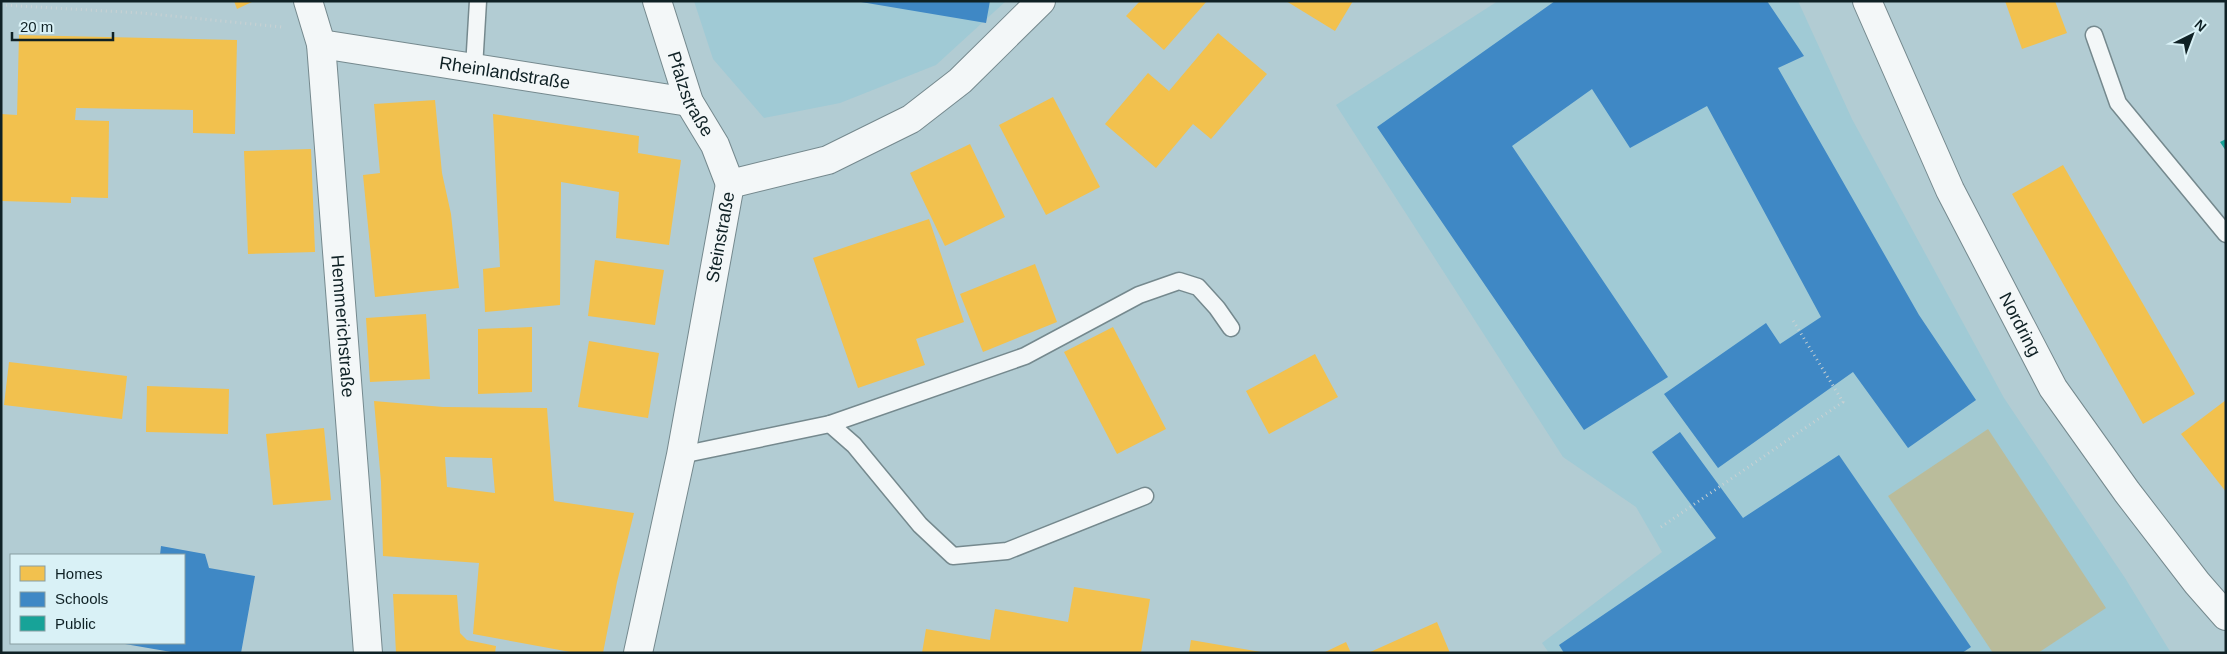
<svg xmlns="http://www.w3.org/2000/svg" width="2227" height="654" viewBox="0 0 2227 654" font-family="Helvetica,sans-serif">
<rect width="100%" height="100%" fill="#b2ccd3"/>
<g fill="#a0cad5">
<path d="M694,1H1006L936,65L840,103L764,118L713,59Z"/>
<path d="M1498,1H1798L1852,119L2004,398L2125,578L2171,653H1549L1542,643L1662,552L1636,507L1563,457L1336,105Z"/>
</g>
<path fill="#babc9b" d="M1988,429L2106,608L2038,653H1993L1888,496Z"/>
<g fill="#f2c14e" fill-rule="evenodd">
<path d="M234,1H254L237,9Z"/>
<path d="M1140,1H1207L1164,50L1126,16Z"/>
<path d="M1286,1H1353L1335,31Z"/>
<path d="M2005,1H2055L2067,33L2022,49Z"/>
<path d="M1218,33L1267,74L1211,139L1193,124L1156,168L1105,124L1148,73L1169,91Z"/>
<path d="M19,35L237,40L235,134L193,133V110L76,108L75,120L109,121L108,198L71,197V203L1,201V114L17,115Z"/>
<path d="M1053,97L1100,187L1046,215L999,125Z"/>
<path d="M435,100L442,173L451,214L459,288L375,297L363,175L380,173L374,104Z"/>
<path d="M493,114L639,136L638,153L681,160L669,245L616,238L619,192L561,182L560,305L485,312L483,269L500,267Z"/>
<path d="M970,144L1005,217L945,246L910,173Z"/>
<path d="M311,149L315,252L248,254L244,151Z"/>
<path d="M2063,165L2195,394L2143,424L2012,194Z"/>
<path d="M929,219L964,322L916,339L925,365L858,388L813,258Z"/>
<path d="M595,260L664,270L655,325L588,316Z"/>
<path d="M1035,264L1057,322L983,352L960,294Z"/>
<path d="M426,314L430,379L370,382L366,318Z"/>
<path d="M532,327V392L478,394V329Z"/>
<path d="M1113,327L1166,429L1117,454L1064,352Z"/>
<path d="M589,341L659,353L648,418L578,407Z"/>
<path d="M1315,354L1338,397L1269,434L1246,391Z"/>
<path d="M9,362L127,376L122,419L4,405Z"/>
<path d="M147,386L229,389L228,434L146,432Z"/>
<path d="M2226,400V492L2181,434Z"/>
<path d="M374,401L443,407L547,408L554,501L634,513L617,582L603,653H576L473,634L479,563L383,556L381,482ZM445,457L492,458L495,493L447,487Z"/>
<path d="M324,428L331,500L273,505L266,434Z"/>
<path d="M1074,587L1150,599L1141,653H922L926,629L990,640L995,609L1068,622Z"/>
<path d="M393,594L457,595L460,633L467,640L496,646L495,653H396Z"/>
<path d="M1437,622L1450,653H1368Z"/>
<path d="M1191,640L1261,652V653H1189Z"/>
<path d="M1346,642L1351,653H1323Z"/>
</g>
<g fill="#3f88c5">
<path d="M855,1H990L986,23Z"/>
<path d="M1555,1H1767L1804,56L1778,68L1919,315L1976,400L1908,448L1853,372L1718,468L1664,394L1766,323L1780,344L1821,317L1707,106L1630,148L1592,89L1512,146L1668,377L1584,430L1377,127Z"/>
<path d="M1680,432L1743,518L1839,455L1971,647L1962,653H1564L1559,645L1716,538L1652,452Z"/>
<path d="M161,546L205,554L209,568L255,576L241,653H177L125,644L184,643V555H160Z"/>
</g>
<path fill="#17a398" d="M2226,139V151L2220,142Z"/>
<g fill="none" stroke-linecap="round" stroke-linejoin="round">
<g stroke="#75898e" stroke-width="19">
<g id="service">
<path d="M2094,35L2118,103L2226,234"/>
<path d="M474,68L478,1"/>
<path d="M830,424L1025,356L1139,295L1179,281L1198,287L1217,308L1231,328"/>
<path d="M681,455L830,424L854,445L920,525L953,556L1007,551L1145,496"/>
</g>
</g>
<g stroke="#75898e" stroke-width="30">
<g id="minor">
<path id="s1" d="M308,1L321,44L368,653"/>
<path id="s2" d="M657,1L689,102L715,145L730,184"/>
<path id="s3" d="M321,44L689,102"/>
<path d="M730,184L828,160L911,119L960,81L1041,1"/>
<path id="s4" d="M638,653L681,455L730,184"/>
</g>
</g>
<g stroke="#75898e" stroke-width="30">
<g id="secondary">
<path id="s5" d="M1867,1L1950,190L2053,388L2127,492L2197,583L2226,616"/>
</g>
</g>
<g stroke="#c9d1d3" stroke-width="3" stroke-dasharray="1 4" stroke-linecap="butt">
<path d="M1,5L142,13L282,27"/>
<path d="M1661,527L1843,402L1792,319"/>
</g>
<use href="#service" stroke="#f3f7f8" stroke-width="16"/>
<use href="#minor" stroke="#f3f7f8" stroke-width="28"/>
<use href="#secondary" stroke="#f3f7f8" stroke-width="28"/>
</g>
<g text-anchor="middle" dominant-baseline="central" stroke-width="5" stroke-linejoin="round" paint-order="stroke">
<g font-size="18" fill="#0f2125" stroke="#d9f1f6">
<text stroke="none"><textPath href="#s3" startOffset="186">Rheinlandstraße</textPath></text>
<text stroke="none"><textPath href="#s2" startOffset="99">Pfalzstraße</textPath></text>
<text stroke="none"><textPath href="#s4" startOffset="424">Steinstraße</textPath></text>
<text stroke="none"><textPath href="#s5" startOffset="358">Nordring</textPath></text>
<text stroke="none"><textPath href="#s1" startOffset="328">Hemmerichstraße</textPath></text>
</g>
</g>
<rect width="2227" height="654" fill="none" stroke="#0f2125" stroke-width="5"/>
<rect x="10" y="554" width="175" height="90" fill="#d9f1f6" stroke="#889ea2"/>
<rect x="20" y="566" width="25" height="15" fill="#f2c14e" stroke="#889ea2"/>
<text x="55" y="579" font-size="15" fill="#0f2125">Homes</text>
<rect x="20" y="592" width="25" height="15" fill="#3f88c5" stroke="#889ea2"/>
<text x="55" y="604" font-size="15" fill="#0f2125">Schools</text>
<rect x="20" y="616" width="25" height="15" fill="#17a398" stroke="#889ea2"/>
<text x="55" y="629" font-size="15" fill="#0f2125">Public</text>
<g transform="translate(2192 35) rotate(42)" stroke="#d9f1f6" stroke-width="4" paint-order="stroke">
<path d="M0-4L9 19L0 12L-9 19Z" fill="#0f2125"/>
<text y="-8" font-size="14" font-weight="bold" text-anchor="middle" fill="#0f2125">N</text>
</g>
<path d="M12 32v8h101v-8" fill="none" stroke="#0f2125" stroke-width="2.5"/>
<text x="20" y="32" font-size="15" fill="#0f2125" stroke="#d9f1f6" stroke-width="4" paint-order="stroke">20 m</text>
</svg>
